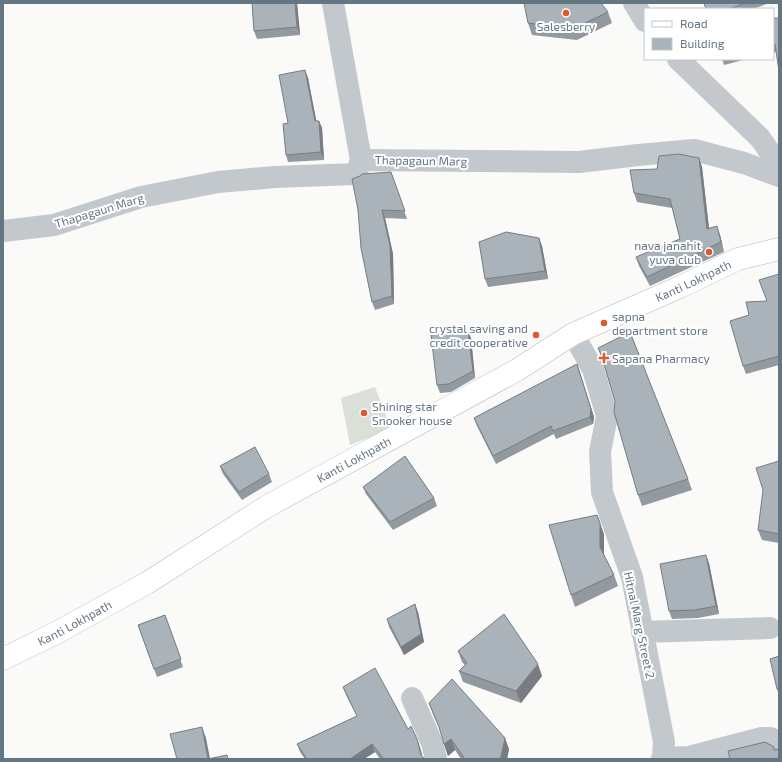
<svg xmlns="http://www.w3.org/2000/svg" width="782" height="762" viewBox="0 0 782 762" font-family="'Exo 2',sans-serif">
<rect width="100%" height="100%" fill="#fafaf8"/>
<path fill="#dadfd7" d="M375,387L391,429L350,445L341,398Z"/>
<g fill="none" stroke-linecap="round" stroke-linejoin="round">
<g stroke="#b5babe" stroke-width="23">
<g id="primary">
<path id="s1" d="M3,659L56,633L147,583L266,507L517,370L573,334L680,287L738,259L779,249"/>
</g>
</g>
<g stroke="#c3c8cc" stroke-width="22">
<path d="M333,3L361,160"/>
<path d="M634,3L645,21"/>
<path d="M678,59L760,138L779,165"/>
<path d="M3,231L54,225L141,197L218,182L275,177L356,174L361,160L579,162L638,155L694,150L744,163L779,176"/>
<path d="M573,334L593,369L607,416L600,452L602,492L632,577L664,742L663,758L662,759"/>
<path d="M642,632L770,628"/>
<path d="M412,698L432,743L436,759"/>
<path d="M663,758L689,757L762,738H771L779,745"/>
</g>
<use href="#primary" stroke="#fff" stroke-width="22"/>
</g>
<g fill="#929a9f">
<path d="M252,3H297L300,35L257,39L254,31Z"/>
<path d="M704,3H769L753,9H706Z"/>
<path d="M608,12L612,23L577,40L532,35L528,23Z"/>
<path d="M773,18H779V72L776,52L773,53Z"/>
<path d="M722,59H747L724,65Z"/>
<path d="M305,70L308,78L316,121H319L322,128L324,160L288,162L286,155L288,123Z"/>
<path d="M699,158L702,167L709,228L720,235L724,252L650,286L639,266L636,257L680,239L672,208L637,202L634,193L657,169Z"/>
<path d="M391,172L407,219L385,218L393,254L394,304L375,310L372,302L360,176Z"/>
<path d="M539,238L542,246L548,279L488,287L485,279Z"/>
<path d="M779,274V365L746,374L743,366L749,315L767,301Z"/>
<path d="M471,338L475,378L451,392L440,393L437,385Z"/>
<path d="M598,348L688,479L692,490L642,506L638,495L615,401L603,362Z"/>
<path d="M577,364L594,417L593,424L556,439L554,434L496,464L477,426L474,418Z"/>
<path d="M779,461V543L762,540L758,530Z"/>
<path d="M220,466L269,474L272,482L242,500L223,474Z"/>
<path d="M363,487L434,498L437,506L393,530L366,494Z"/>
<path d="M604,534V555L614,575L618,586L575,607L571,595Z"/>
<path d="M709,563L719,614L698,618L672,619L669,611Z"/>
<path d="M418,612L424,642L404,655L389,627L387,619Z"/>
<path d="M165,615L183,667L157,677L138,625Z"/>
<path d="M458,651L542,676L521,703L463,682L459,671L465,665L462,662Z"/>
<path d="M779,656V695L777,689Z"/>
<path d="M343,687L417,739L422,756L425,759H380L375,752L364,759H305L300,752L297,744L357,716L346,695Z"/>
<path d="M429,703L509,749L507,759H461L455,750L448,756L444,744L441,732L433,714Z"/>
</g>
<g fill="#777d82">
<path d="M295,3H297L300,35L297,27Z"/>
<path d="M305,70L308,78L318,129L315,121Z"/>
<path d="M319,121L322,128L324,160L321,152Z"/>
<path d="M699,158L702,167L710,238L707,229Z"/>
<path d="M382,210L385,218L393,254L394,304L392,296Z"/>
<path d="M717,226L720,235L724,252L721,242Z"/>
<path d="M539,238L542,246L548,279L545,271Z"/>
<path d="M468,331L471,338L475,378L473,371Z"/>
<path d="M577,364L594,417L593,424L590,417Z"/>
<path d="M597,515L604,534V558L600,547Z"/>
<path d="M706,555L709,563L719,614L716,606Z"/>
<path d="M415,604L418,612L424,642L404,655L401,647Z"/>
<path d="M538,664L542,676L521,703L516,691Z"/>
<path d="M202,727L206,738L210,759H208Z"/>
<path d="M505,738L509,749L507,759H499Z"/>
<path d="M417,739L420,747L423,759L421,755Z"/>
<path d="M451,739L455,750L448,756L444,744Z"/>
<path d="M372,744L375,752L364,759H350Z"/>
</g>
<g fill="#aab3b9" stroke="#777d82">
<path d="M252,3H295L297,27L254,31Z"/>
<path d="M524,3H601L608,12L573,29L528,23Z"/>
<path d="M704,3H745L729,9H706Z"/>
<path d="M773,18H779V71L775,44H773Z"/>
<path d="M305,70L315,121H319L321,152L286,155L283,124L288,123L279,75Z"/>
<path d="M679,154L699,158L707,229L717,226L721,242L647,277L636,257L680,239L670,199L634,193L630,170L657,169L659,156Z"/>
<path d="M391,172L405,211L382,210L390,246L392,296L372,302L361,248L358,210L352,179L360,176L362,174Z"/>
<path d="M506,232L539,238L545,271L485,279L479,242Z"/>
<path d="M779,274V356L743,366L730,321L749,315L746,302L767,301L759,280Z"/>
<path d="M468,331L473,371L449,384L437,385L431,335Z"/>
<path d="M630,332L688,479L638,495L614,412L615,401L601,354L598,348Z"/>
<path d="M577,364L591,409L590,417L553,431L551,426L493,456L474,418Z"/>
<path d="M255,447L269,474L239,492L220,466Z"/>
<path d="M405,456L434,498L390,522L363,487Z"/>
<path d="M779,461V534L758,530L763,490L756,468Z"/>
<path d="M597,515L600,523V547L614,575L571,595L549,525Z"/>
<path d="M706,555L716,606L695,610L669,611L660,564Z"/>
<path d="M415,604L421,634L401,647L387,619Z"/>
<path d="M504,614L538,664L516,691L459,671L467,663L458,651Z"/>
<path d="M165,615L181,659L154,669L138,625Z"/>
<path d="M779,656V689H777L770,659Z"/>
<path d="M375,668L408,729L411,726L417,739L421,755L425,759H384L372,744L350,759H307L297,744L357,716L343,687Z"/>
<path d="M452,679L505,738L501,757L499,759H465L451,739L444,744L439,727L429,703Z"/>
<path d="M202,727L208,759L227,755L228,759H177L170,734Z"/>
<path d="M765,742L774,747V750L779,749V759H730L728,751Z"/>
</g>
<g fill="#e4572e" stroke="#fff" stroke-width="1.5">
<circle cx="566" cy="13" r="4"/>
<circle cx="709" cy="252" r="4"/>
<circle cx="604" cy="323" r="4"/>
<circle cx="536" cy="335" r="4"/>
<path d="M602 352h4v4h4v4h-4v4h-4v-4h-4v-4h4z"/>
<circle cx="364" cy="413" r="4"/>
</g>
<g text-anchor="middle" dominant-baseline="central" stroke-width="4" stroke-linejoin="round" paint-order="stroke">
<g font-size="12" fill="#657683" stroke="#fff" text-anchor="start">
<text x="566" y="26" text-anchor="middle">Salesberry</text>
<text x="701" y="245" text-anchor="end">nava janahit<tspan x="701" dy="14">yuva club</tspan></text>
<text x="612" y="316">sapna<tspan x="612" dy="14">department store</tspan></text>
<text x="528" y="328" text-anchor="end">crystal saving and<tspan x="528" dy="14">credit cooperative</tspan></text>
<text x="612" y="358">Sapana Pharmacy</text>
<text x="372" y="406">Shining star<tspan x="372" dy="14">Snooker house</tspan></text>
</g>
<g font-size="12" fill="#657683" stroke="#fff">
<text transform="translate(421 160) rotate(1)">Thapagaun Marg</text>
<text transform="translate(99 210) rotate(-17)">Thapagaun Marg</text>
<text stroke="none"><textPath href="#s1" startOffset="788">Kanti Lokhpath</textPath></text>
<text stroke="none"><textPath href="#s1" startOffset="404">Kanti Lokhpath</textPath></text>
<text stroke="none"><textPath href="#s1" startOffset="80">Kanti Lokhpath</textPath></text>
<text transform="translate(640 625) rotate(78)">Hitnal Marg Street 2</text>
</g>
</g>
<rect width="782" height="762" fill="none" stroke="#657683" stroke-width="8"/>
<rect x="644" y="8" width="130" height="52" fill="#ffffff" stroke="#c1c8cd"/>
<rect x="652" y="21" width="20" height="6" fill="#ffffff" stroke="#c1c8cd"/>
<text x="680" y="28" font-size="12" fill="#657683">Road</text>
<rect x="652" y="38" width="20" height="12" fill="#aab3b9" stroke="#c1c8cd"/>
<text x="680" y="48" font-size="12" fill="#657683">Building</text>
</svg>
